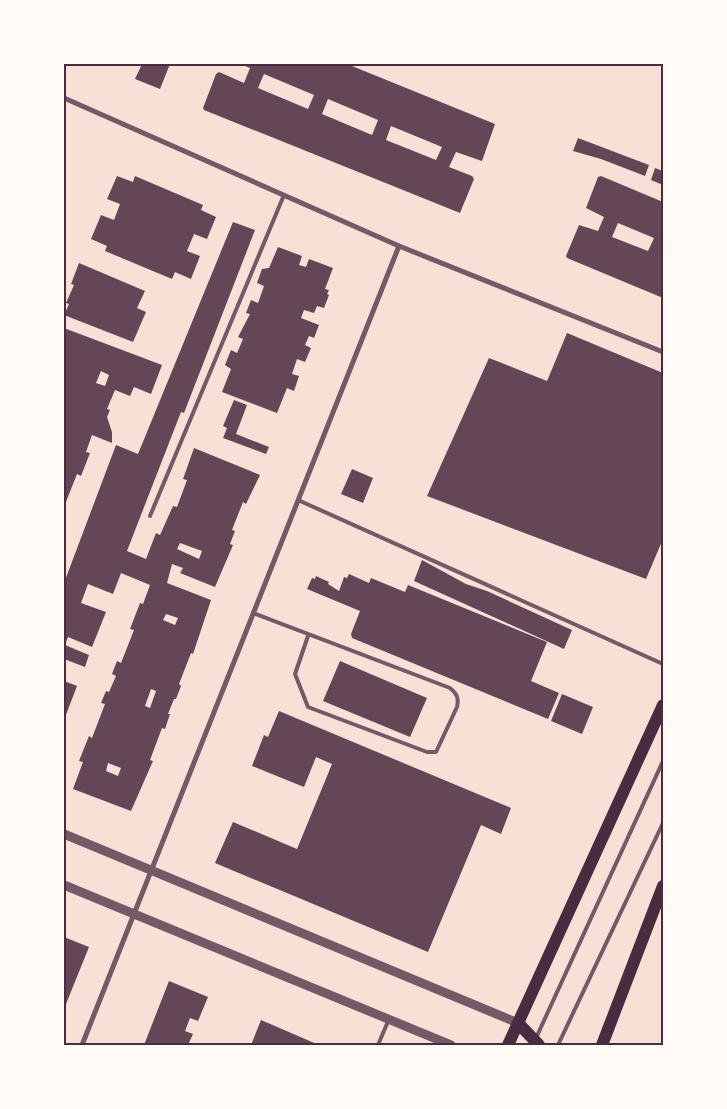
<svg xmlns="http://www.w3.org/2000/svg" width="727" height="1109" viewBox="0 0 727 1109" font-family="Cabin,sans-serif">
<rect width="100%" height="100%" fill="#f7e1d7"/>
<g fill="#644757" fill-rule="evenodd">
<path d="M142,64H170L160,89L135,79Z"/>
<path d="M240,64H347L495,124L482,161L456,152L449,167L472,176L474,179L460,213L204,110L203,108L216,74L219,72L244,83L250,68ZM264,74L314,95L308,109L258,88ZM328,99L378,120L372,135L322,114ZM391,126L442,147L436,160L386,140Z"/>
<path d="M578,138L649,165L645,176L601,159L573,151Z"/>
<path d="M655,168L663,171V185L651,180Z"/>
<path d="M117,176L133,182L135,176L203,205L201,210L216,217L207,239L194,234L187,251L200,256L191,279L175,272L172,279L105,251L107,246L91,239L101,215L114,220L120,204L107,199Z"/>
<path d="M601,176L663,202V298L567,258L566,256L579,225L598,231L604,217L586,208L598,177ZM618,223L654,238L648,251L612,237Z"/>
<path d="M233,222L255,230L184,413L181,412L127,551L146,559L156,533L160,535L173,506L177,507L187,480L183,479L194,448L260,475L246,504L243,502L232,530L235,531L230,544L233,545L215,587L180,573L183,568L172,564L167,583L211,600L193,654L191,653L179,684L181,686L176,699H174L168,714H170L165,729L162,728L150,760L153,761L131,811L73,789L83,762L79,761L89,736L92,738L105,704L101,703L106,691L109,692L116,676L112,674L117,661L121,663L134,630L130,629L140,603L143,604L150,585L121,573L113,594L88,584L81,603L106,612L92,647L68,637L65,645L89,655L85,667L64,659V583L116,445L138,454ZM180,543L202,551L199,559L177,549ZM166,614L178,618L175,625L163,620ZM151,689L156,691L150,708L145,706ZM108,763L121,768L118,776L106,771Z"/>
<path d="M278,247L302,256L299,265L306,267L309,259L333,268L325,289L329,290L327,294L329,295L324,308L317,306L314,313L304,310L301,318L319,325L314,338L309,336L305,345L311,348L305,362L297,359L292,374L299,376L294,391L287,388L277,413L222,392L231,369L225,365L231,350L237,353L243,339L238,337L250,314L246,313L251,300L258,303L264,286L257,283L262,269L269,268Z"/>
<path d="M79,263L145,291L137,308L146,312L133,342L64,315L69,304L66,303L74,285L71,284Z"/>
<path d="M64,328L162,365L151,394L134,387L130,396L115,390L107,409L110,410L107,417L112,432V443L92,435L86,452L90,453L81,476L77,474L64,507ZM101,371L109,375L105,386L96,383Z"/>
<path d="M567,333L663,373V539L646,579L427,496L489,358L547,381Z"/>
<path d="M234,400L247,405L236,434L269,447L266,454L223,438L227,428L223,426Z"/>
<path d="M352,469L373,478L363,503L341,494Z"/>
<path d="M422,560L466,584L487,591L572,630L564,649L414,581Z"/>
<path d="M349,574L369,583L371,578L405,592L408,585L547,642L531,681L559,693L548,719L352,638L351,634L360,611L307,589L312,578L315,579L316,576L329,582L328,584L339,591L344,577L347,578Z"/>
<path d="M340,661L427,698L410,737L323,701Z"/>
<path d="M64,681L77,686L64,720Z"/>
<path d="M562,694L593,707L582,734L551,721Z"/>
<path d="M279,711L511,808L501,834L481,825L428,952L215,863L233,822L297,849L332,764L316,757L304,787L252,766L264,735L268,737Z"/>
<path d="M64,937L89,947L66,1004L64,1003Z"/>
<path d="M169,981L208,997L198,1021L190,1018L185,1031L193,1034L188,1045H144Z"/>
<path d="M261,1020L319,1045H251Z"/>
</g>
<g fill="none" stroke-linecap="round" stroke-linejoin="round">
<g stroke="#755966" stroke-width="4">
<path d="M298,500L663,664"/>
<path d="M150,516L284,195"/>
<path d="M253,613L450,688C457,694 459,698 457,707L436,752H427L308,707L295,674L308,636"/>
<path d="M536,1038L663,761"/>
<path d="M378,1045L389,1019"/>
<path d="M558,1045L663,823"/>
</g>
<g stroke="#755966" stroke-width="5">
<path d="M64,98L399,246L663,352"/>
<path d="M82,1045L399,246"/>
</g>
<g stroke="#755966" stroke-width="9">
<path d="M64,834L518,1023"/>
<path d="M64,885L451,1045"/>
</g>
<g stroke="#4a2c40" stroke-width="12">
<path d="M518,1023L539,1045"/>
<path d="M508,1045L663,705"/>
<path d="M602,1045L663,886"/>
</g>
</g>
<rect width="727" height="1109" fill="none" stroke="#fffaf5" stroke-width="130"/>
<rect x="65" y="65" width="597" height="979" fill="none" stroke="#4a2c40" stroke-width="2"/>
</svg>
